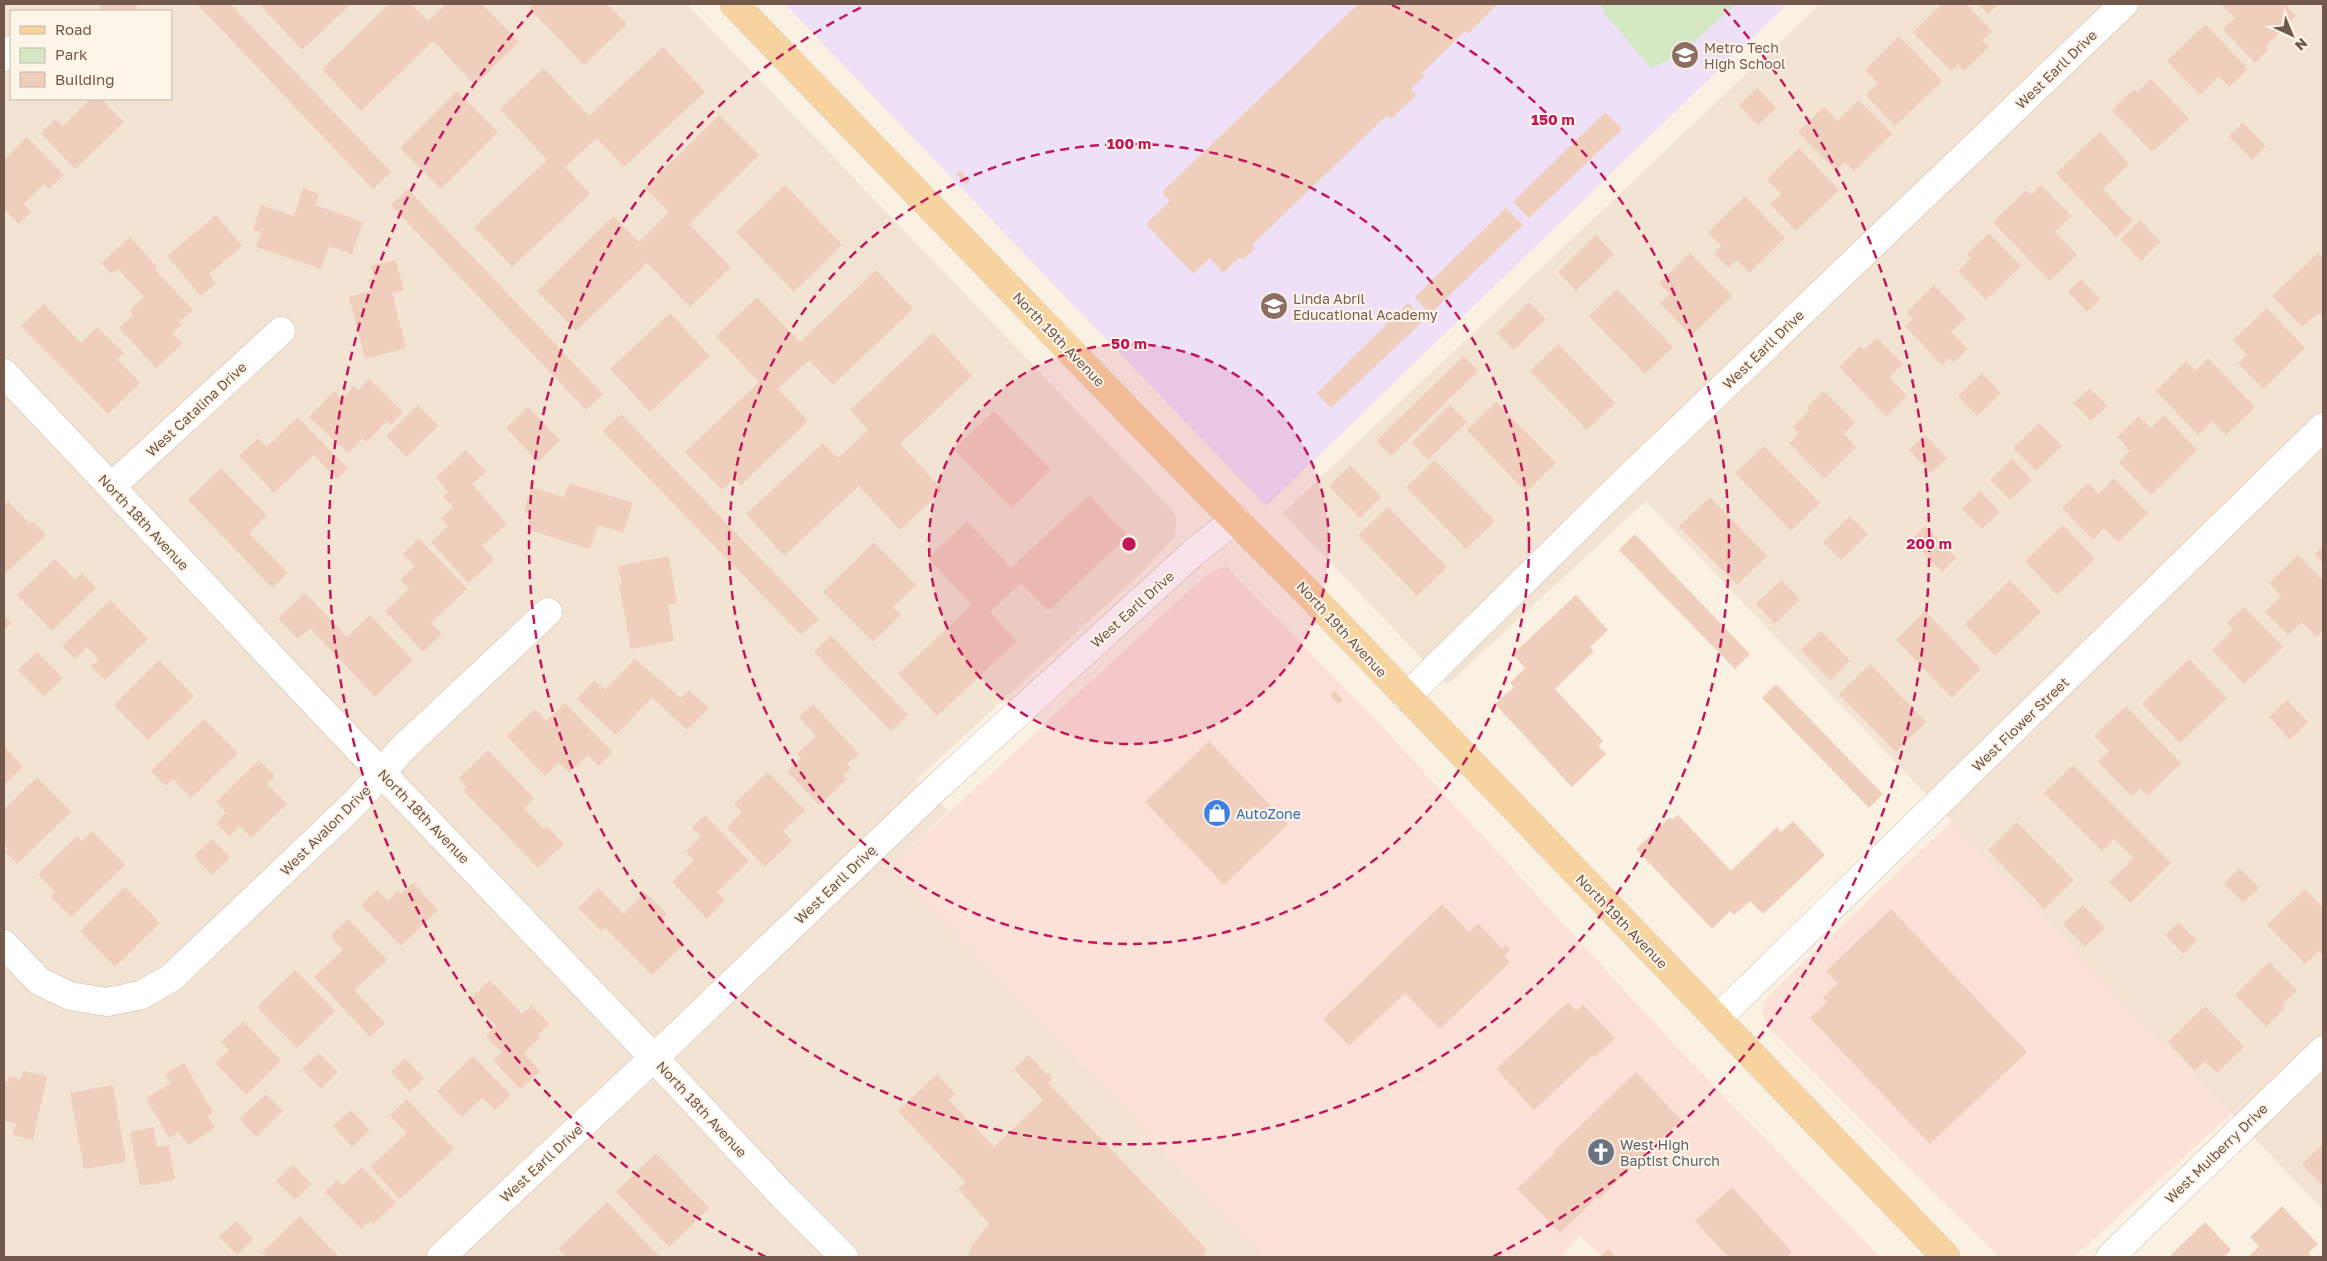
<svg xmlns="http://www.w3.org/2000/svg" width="2327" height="1261" viewBox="0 0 2327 1261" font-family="'Golos Text',sans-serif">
<rect width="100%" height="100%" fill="#fbf1e3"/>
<g fill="#f2e3d2" fill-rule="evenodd">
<path d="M4,4H687L1168,506L1177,517L1174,538L1140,574L917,779L948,811L890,867L1264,1257H4ZM11,11H171V99H11Z"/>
<path d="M1820,4H2323V1210L1646,501L1447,685L1283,513Z"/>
</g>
<g fill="#fbe1d8">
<path d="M1226,566L1378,722L1682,1053L1880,1257H1602L1580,1235L1561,1257H1264L890,867L1206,575Z"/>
<path d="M1952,821L2231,1114L2074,1257H1999L1767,1026L1764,1017L1762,1010L1767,997Z"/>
</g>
<path fill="#eee0f7" d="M785,4H1787L1266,506Z"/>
<path fill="#d3e8c3" d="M1601,4H1735L1681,55L1651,68L1604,13Z"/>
<g fill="#efcfbc">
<path d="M100,4H136L137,9L127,11H96L101,9Z"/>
<path d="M197,4H230L391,172L373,189Z"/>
<path d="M259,4H351L302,50Z"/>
<path d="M389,4H411L428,21L446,4H482L519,42L475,85L433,41L361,111L322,69Z"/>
<path d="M533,4H607L627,24L584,65L529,8Z"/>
<path d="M1358,4H1497L1468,34L1465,31L1422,73L1425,75L1411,89L1416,95L1391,119L1387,115L1252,245L1255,248L1243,260L1240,257L1223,273L1210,258L1193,274L1146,224L1170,201L1162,192Z"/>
<path d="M1942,4H1966L1992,31L1982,41L1989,47L1964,71L1958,64L1951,71L1913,32Z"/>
<path d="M1979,4H1998L1988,14Z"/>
<path d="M2221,4H2284L2296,16L2265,47L2268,50L2255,63L2223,29L2235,18Z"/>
<path d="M2205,24L2248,69L2229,87L2219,76L2200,95L2167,61Z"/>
<path d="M1899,36L1942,81L1895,126L1866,95L1878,83L1865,70Z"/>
<path d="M663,47L705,92L624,167L597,138L565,167L590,194L512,267L474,227L547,160L500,109L544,68L589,116Z"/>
<path d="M2151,79L2189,119L2152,152L2112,110L2134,89L2137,92Z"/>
<path d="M1757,88L1776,108L1758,125L1739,105Z"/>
<path d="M457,91L498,132L441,189L400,148Z"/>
<path d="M90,99H101L124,122L75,169L41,133L55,119L63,126Z"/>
<path d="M1859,100L1892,134L1854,171L1845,162L1836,171L1798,132L1824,107L1837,121Z"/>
<path d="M1605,112L1622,129L1529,218L1513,202Z"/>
<path d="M719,115L759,155L689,224L731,267L690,307L647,263L576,331L537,291L613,216L639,242L669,212L645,188Z"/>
<path d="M2243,123L2266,146L2252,160L2229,136Z"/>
<path d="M2100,132L2129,164L2103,189L2133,221L2116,237L2056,173Z"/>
<path d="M27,137L64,175L49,189L44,184L24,204L31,212L19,224L4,209V160Z"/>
<path d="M1799,148L1839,190L1796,231L1770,204L1781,194L1767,179Z"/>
<path d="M960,170L970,181L966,185L956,174Z"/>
<path d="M785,185L842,245L794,292L736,232Z"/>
<path d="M2041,185L2071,216L2055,232L2077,255L2050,281L1993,222L2026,190L2031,195Z"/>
<path d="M303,188L319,194L315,205L363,222L352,254L329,246L321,269L256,247L261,232L253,229L261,205L294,216Z"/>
<path d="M408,189L603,394L586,410L391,205Z"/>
<path d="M1745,196L1785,238L1749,273L1737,260L1728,268L1714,253L1721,246L1708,232Z"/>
<path d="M1506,208L1523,225L1430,314L1415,297Z"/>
<path d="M216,215L242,246L209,274L216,283L201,296L167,256Z"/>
<path d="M2140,220L2160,242L2141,261L2121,239Z"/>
<path d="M1989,233L2021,266L1986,300L1958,271L1971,258L1967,254Z"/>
<path d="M1596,235L1614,254L1576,291L1558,272Z"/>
<path d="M130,237L158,268L156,271L193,310L179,322L182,325L172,333L182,344L156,368L119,328L133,315L129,311L144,297L118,269L111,274L101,263Z"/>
<path d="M1690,253L1732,296L1691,336L1660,303L1670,294L1659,283Z"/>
<path d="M2318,253L2323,259V318L2318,313L2302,327L2272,296Z"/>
<path d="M396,260L404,290L392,293L406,348L365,359L349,297L371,291L368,280L374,278L371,266Z"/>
<path d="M876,270L913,309L833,385L809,360L778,389L808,421L741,485L734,478L722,490L685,452L759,382L716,336L757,297L800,342Z"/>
<path d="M2081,279L2100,299L2087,312L2068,292Z"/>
<path d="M1934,285L1966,318L1951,332L1968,349L1953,363L1949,358L1942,365L1905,326L1913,319L1907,312Z"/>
<path d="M1617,289L1673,347L1645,374L1589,316Z"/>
<path d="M1529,302L1546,319L1514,350L1497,333Z"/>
<path d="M1408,303L1424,320L1331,408L1317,393Z"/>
<path d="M44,304L81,343L97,327L124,353L117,359L140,383L108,414L21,326Z"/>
<path d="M2267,308L2305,348L2263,389L2238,363L2247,355L2233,340Z"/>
<path d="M670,313L710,356L650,412L610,369Z"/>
<path d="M933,333L972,376L900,444L943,490L900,530L859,486L784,556L746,514L823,443L838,458L868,430L850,410Z"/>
<path d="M1877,338L1903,364L1889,377L1907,396L1886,416L1839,367L1860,346L1864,350Z"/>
<path d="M1558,344L1615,403L1587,430L1530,371Z"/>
<path d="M1464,356L1478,371L1391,456L1376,441Z"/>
<path d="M2208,358L2255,407L2226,435L2212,421L2198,435L2156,391L2186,361L2195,371Z"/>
<path d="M1982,373L2001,393L1977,416L1958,396Z"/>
<path d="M369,379L403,412L391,425L387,421L367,442L363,438L348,453L309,417L334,391L342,399L354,386L358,390Z"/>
<path d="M2090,388L2107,406L2091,421L2073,403Z"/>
<path d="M1824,391L1855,422L1844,434L1856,447L1824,479L1789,443L1799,433L1793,427L1810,410L1807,407Z"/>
<path d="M1496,402L1556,463L1526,492L1467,430Z"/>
<path d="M418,405L438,426L406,457L386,436Z"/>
<path d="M1450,405L1467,422L1428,460L1412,442Z"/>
<path d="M528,407L560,440L538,462L506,428Z"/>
<path d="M994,411L1051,470L1011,508L954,449Z"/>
<path d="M621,414L819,619L801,635L603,431Z"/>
<path d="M2164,415L2197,450L2151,495L2119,462L2130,451L2117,437L2139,416L2151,428Z"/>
<path d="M298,417L348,469L337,479L314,455L274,493L239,456L258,438L267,447Z"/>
<path d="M2039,423L2062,446L2036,471L2013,448Z"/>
<path d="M1925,435L1947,458L1931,473L1909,450Z"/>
<path d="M1764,446L1820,503L1791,531L1735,473Z"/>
<path d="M466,450L486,472L472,484L507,524L482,546L494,560L468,583L431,542L448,526L441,518L453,507L443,496L448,492L436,477Z"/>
<path d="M2012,459L2032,480L2010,500L1990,480Z"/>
<path d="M1435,460L1495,521L1466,549L1406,487Z"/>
<path d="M1350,465L1381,497L1360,518L1329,486Z"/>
<path d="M221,468L267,515L249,533L288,573L272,588L188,500Z"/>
<path d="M2114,478L2148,513L2118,542L2104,528L2093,540L2062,508L2088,483L2099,494Z"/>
<path d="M569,483L633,503L623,533L598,525L590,549L527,529L531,514L524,512L531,487L564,497Z"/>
<path d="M1980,491L2000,512L1982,529L1962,509Z"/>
<path d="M1089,495L1128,536L1048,611L1021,583L990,612L1017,641L937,716L898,674L972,605L928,558L967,521L1011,568Z"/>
<path d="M1710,497L1767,556L1737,585L1679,526Z"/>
<path d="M8,501L30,524L32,521L46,535L4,575V506Z"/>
<path d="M1388,507L1447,567L1417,596L1358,535Z"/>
<path d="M1850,516L1868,534L1841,560L1823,542Z"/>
<path d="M2063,525L2095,559L2057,595L2025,561Z"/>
<path d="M1925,526L1956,558L1942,572L1911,540Z"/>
<path d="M1635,534L1750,654L1735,669L1619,550Z"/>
<path d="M419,538L467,589L431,623L442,634L423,652L385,611L409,589L400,580L415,566L403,554Z"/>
<path d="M874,542L916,585L893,607L901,615L873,642L823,592Z"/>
<path d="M2323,546V563L2315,554Z"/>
<path d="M2298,555L2323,581V630L2317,637L2302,622L2288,635L2265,612L2281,596L2269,583Z"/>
<path d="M669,556L677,603L668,605L674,641L631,649L619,585L622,584L618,566Z"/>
<path d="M55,559L75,580L82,573L96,588L52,631L17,595Z"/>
<path d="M1781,580L1800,599L1775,624L1756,604Z"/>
<path d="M2010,580L2041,612L1995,656L1965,624Z"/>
<path d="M305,593L347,637L370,615L413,660L375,697L310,628L298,639L278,618Z"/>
<path d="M1576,595L1608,630L1590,647L1594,651L1555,689L1603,741L1598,746L1606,754L1572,787L1495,704L1514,687L1510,683L1525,668L1513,654Z"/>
<path d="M110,600L148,639L105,680L91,666L99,659L87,647L75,659L62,646Z"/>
<path d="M2244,607L2283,647L2244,684L2212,650L2233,630L2227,623Z"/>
<path d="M1925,611L1981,669L1952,698L1896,640Z"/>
<path d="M4,616L11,623L4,631Z"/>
<path d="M1821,631L1850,661L1830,680L1801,650Z"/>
<path d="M831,635L908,715L891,731L814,652Z"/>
<path d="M37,652L63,678L44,696L18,670Z"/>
<path d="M635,659L681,698L689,690L709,708L687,730L652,697L616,735L577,699L595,680L605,690Z"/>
<path d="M2189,659L2227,698L2180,743L2142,704Z"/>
<path d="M159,660L194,696L148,740L114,705Z"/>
<path d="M1870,664L1926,722L1896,752L1839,694Z"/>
<path d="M1776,684L1883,794L1869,808L1762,698Z"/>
<path d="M1334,690L1343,700L1339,704L1330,695Z"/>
<path d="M2287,700L2308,722L2290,740L2269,717Z"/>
<path d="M565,703L612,752L598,766L588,755L569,773L559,762L545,776L507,736L535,709L546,721Z"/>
<path d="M813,704L859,754L847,764L851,768L843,775L847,779L819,805L787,771L801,758L797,754L816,736L799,717Z"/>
<path d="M2126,706L2181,763L2147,796L2140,788L2131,796L2098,762L2109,751L2094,736Z"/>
<path d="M204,719L238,753L191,798L173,779L166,786L151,771Z"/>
<path d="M1209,741L1288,824L1224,885L1145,802Z"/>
<path d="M4,746L23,767L4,785Z"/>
<path d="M488,750L534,798L524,808L544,829L547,826L564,844L538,868L463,790L467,787L459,778Z"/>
<path d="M259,760L275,776L267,784L287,804L251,838L240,826L229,836L216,823L226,813L216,802Z"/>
<path d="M2073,765L2171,863L2131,903L2109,882L2134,858L2114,839L2102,851L2044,793Z"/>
<path d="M768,772L805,810L783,831L792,841L765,867L727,827L742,812L734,804Z"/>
<path d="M37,777L71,812L17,864L5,851L8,848L4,844V809Z"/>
<path d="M705,815L749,861L717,892L725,900L707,919L672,882L694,860L686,851L701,837L692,827Z"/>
<path d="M1678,815L1731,871L1777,827L1781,832L1793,821L1825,855L1763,914L1750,901L1734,915L1730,911L1712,929L1636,849L1670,817L1672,820Z"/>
<path d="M2017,822L2074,880L2044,909L1988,850Z"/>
<path d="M92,831L125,865L71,917L51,897L55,892L38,874L77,836L82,841Z"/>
<path d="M212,839L230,857L212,875L194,856Z"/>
<path d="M2240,868L2259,888L2243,903L2224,883Z"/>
<path d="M413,883L438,910L401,946L361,905L377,890L388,901L397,891L401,894Z"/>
<path d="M125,887L160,923L115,967L80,931Z"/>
<path d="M598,888L624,914L645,892L667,914L661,920L684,944L652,975L605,928L601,931L578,908Z"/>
<path d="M2305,889L2323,908V956L2319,951L2305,964L2267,925Z"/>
<path d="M1442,904L1469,932L1478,923L1502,949L1506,945L1511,949L1504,956L1510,962L1440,1029L1405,993L1349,1046L1323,1019Z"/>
<path d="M2083,905L2105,928L2085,947L2063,924Z"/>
<path d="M1891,909L2027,1052L1930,1144L1810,1018L1827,1002L1823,998L1838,983L1826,971Z"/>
<path d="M348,919L387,960L354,990L385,1023L370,1037L314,977L343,950L330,936Z"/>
<path d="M2179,922L2197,941L2183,954L2165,935Z"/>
<path d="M2269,962L2297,990L2282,1005L2285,1008L2266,1027L2235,995Z"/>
<path d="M295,970L335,1011L297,1048L257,1007Z"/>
<path d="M490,980L522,1014L531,1005L549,1024L538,1035L540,1037L524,1053L540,1071L520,1089L493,1060L502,1053L486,1036L496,1026L470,999Z"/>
<path d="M1568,1002L1576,1011L1583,1005L1615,1038L1595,1057L1593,1055L1534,1110L1496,1069Z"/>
<path d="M2205,1006L2244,1047L2217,1073L2205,1061L2195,1071L2168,1042Z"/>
<path d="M243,1021L281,1061L246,1095L215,1063L229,1050L221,1042Z"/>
<path d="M319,1053L338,1072L321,1089L302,1069Z"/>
<path d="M1029,1055L1047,1075L1049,1073L1051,1076L1050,1077L1052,1079L1048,1083L1207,1250L1203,1254L1207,1257H968L972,1245L989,1224L958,1189L965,1182L898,1111L937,1074L955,1094L949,1100L994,1147L1043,1100L1014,1069Z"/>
<path d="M473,1056L511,1095L495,1110L482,1098L462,1117L437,1091Z"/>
<path d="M405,1058L424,1078L410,1092L391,1072Z"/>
<path d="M184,1063L213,1112L208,1116L215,1128L188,1145L179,1132L169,1138L146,1098L171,1083L165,1074Z"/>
<path d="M23,1071L47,1076L33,1140L13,1135L16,1123L4,1121V1081L8,1082L9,1076L21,1079Z"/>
<path d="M1636,1072L1681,1120L1599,1199L1597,1197L1560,1233L1517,1189L1555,1153L1553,1152Z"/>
<path d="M113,1085L126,1162L84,1169L70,1093Z"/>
<path d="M266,1094L283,1111L256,1137L239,1119Z"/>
<path d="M407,1099L454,1149L400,1199L370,1167L407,1133L390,1115Z"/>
<path d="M351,1110L370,1130L352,1147L333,1126Z"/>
<path d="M153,1127L157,1147L169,1145L175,1180L140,1186L130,1132Z"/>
<path d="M2323,1144V1186L2302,1164Z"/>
<path d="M656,1153L709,1208L669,1247L616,1192Z"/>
<path d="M293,1165L311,1184L295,1200L276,1181Z"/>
<path d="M362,1167L396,1203L373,1224L370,1221L361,1229L325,1192L337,1180L343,1185Z"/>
<path d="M1732,1187L1792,1252L1786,1257H1728L1695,1221Z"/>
<path d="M607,1202L659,1256L657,1257H566L558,1249Z"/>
<path d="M2282,1206L2318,1244L2308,1253L2312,1257H2248L2259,1247L2250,1237Z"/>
<path d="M300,1216L339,1257H267L262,1253Z"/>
<path d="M236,1221L253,1239L237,1255L219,1237Z"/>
<path d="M2205,1222L2231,1250L2224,1257H2169Z"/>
<path d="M1608,1249L1616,1257H1600Z"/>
</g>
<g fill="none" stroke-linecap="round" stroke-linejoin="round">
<g stroke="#cebbae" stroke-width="29">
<g id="street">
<path d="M4,57L11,50"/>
<path d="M4,373L309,697L654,1058L782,1195L844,1257"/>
<path d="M111,487L281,331"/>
<path d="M1406,697L1619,487L2124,4"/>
<path d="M4,944L39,981L70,996L107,1002L141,995L171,978L356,802L403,748L548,612"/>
<path d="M1717,1019L2323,427"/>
<path d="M441,1257L676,1037L935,789L1193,553L1236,519"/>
<path d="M2110,1257L2323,1050"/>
</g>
</g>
<g stroke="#d8d0cd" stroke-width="29">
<path id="primary" d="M734,4L1203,488L1306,591L1946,1257"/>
</g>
<use href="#street" stroke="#fff" stroke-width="28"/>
<use href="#primary" stroke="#f7d39f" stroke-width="28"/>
</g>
<circle cx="1129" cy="544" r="200" fill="#c2185b" fill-opacity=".12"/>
<g fill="none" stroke="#c2185b" stroke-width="2.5" stroke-dasharray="9 6">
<circle cx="1129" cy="544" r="200"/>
<circle cx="1129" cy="544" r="400"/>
<path d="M1392 5A600 600 0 1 1 866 5"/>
<path d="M766 1257A800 800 0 0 1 534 9M1724 9A800 800 0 0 1 1492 1257"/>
</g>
<defs>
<g id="school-disc" transform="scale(1.4375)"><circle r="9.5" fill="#8d6e63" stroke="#fef5e9"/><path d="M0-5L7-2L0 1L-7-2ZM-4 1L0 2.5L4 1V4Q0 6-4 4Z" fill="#fff"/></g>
<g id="shop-disc" transform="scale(1.4375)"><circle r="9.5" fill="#3f7fe0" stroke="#fef5e9"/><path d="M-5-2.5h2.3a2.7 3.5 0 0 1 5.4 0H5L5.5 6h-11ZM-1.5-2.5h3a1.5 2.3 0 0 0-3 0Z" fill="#fff"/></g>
<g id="church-disc" transform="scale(1.4375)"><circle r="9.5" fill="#6b7280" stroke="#fef5e9"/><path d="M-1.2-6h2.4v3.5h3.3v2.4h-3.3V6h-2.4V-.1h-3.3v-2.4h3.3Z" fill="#fff"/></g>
</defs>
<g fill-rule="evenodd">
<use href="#school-disc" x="1685" y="55"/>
<use href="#school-disc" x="1274" y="306"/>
<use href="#shop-disc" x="1217" y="813"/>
<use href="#church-disc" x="1601" y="1152"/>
</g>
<g text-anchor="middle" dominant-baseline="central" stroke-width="4" stroke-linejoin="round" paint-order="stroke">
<g font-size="14" fill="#785e54" stroke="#fef5e9" text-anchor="start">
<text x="1704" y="47">Metro Tech<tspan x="1704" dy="16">High School</tspan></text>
<text x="1293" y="298">Linda Abril<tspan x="1293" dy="16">Educational Academy</tspan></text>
</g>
<g font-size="14" fill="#72574b" stroke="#fef5e9">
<text transform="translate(2056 69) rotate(-44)">West Earll Drive</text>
<text transform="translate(1059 339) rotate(46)">North 19th Avenue</text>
<text transform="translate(1763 349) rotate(-44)">West Earll Drive</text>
<text transform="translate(196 409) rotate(-43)">West Catalina Drive</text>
<text transform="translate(144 522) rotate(47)">North 18th Avenue</text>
<text transform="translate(1132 609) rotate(-42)">West Earll Drive</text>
<text transform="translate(1342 629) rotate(47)">North 19th Avenue</text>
<text transform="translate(2020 724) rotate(-44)">West Flower Street</text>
<text transform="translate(424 816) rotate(46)">North 18th Avenue</text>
<text transform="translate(325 830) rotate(-45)">West Avalon Drive</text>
<text transform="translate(835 884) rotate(-44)">West Earll Drive</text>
<text transform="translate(1622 921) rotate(46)">North 19th Avenue</text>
<text transform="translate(702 1109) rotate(47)">North 18th Avenue</text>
<text transform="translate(2216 1153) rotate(-44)">West Mulberry Drive</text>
<text transform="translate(541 1163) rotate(-43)">West Earll Drive</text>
</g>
<g font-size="14" fill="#366cbe" stroke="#fef5e9" text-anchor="start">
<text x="1236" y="813">AutoZone</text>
</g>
<g font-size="14" fill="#5b616d" stroke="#fef5e9" text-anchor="start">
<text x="1620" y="1144">West High<tspan x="1620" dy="16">Baptist Church</tspan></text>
</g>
</g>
<circle cx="1129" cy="544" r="8" fill="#c2185b" stroke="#fef5e9" stroke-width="2.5"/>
<g font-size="15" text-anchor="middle" font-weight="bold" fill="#c2185b" stroke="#fef5e9" stroke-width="4" stroke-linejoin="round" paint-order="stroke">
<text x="1553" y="125">150 m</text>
<text x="1129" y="149">100 m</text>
<text x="1129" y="349">50 m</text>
<text x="1929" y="549">200 m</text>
</g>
<rect width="2327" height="1261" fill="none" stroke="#72574b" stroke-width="10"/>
<rect x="10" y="10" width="162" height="90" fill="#fef5e9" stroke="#c6b6aa"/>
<rect x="20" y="26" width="25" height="8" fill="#f7d39f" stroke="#c6b6aa"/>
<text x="55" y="35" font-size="15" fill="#72574b">Road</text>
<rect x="20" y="48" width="25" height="15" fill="#d3e8c3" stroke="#c6b6aa"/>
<text x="55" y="60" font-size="15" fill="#72574b">Park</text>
<rect x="20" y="72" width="25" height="15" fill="#efcfbc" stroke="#c6b6aa"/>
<text x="55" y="85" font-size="15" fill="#72574b">Building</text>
<g transform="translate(2292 35) rotate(136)" stroke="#fef5e9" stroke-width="4" paint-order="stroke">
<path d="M0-4L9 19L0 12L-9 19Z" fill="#72574b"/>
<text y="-8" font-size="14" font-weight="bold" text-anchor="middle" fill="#72574b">N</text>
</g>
</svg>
